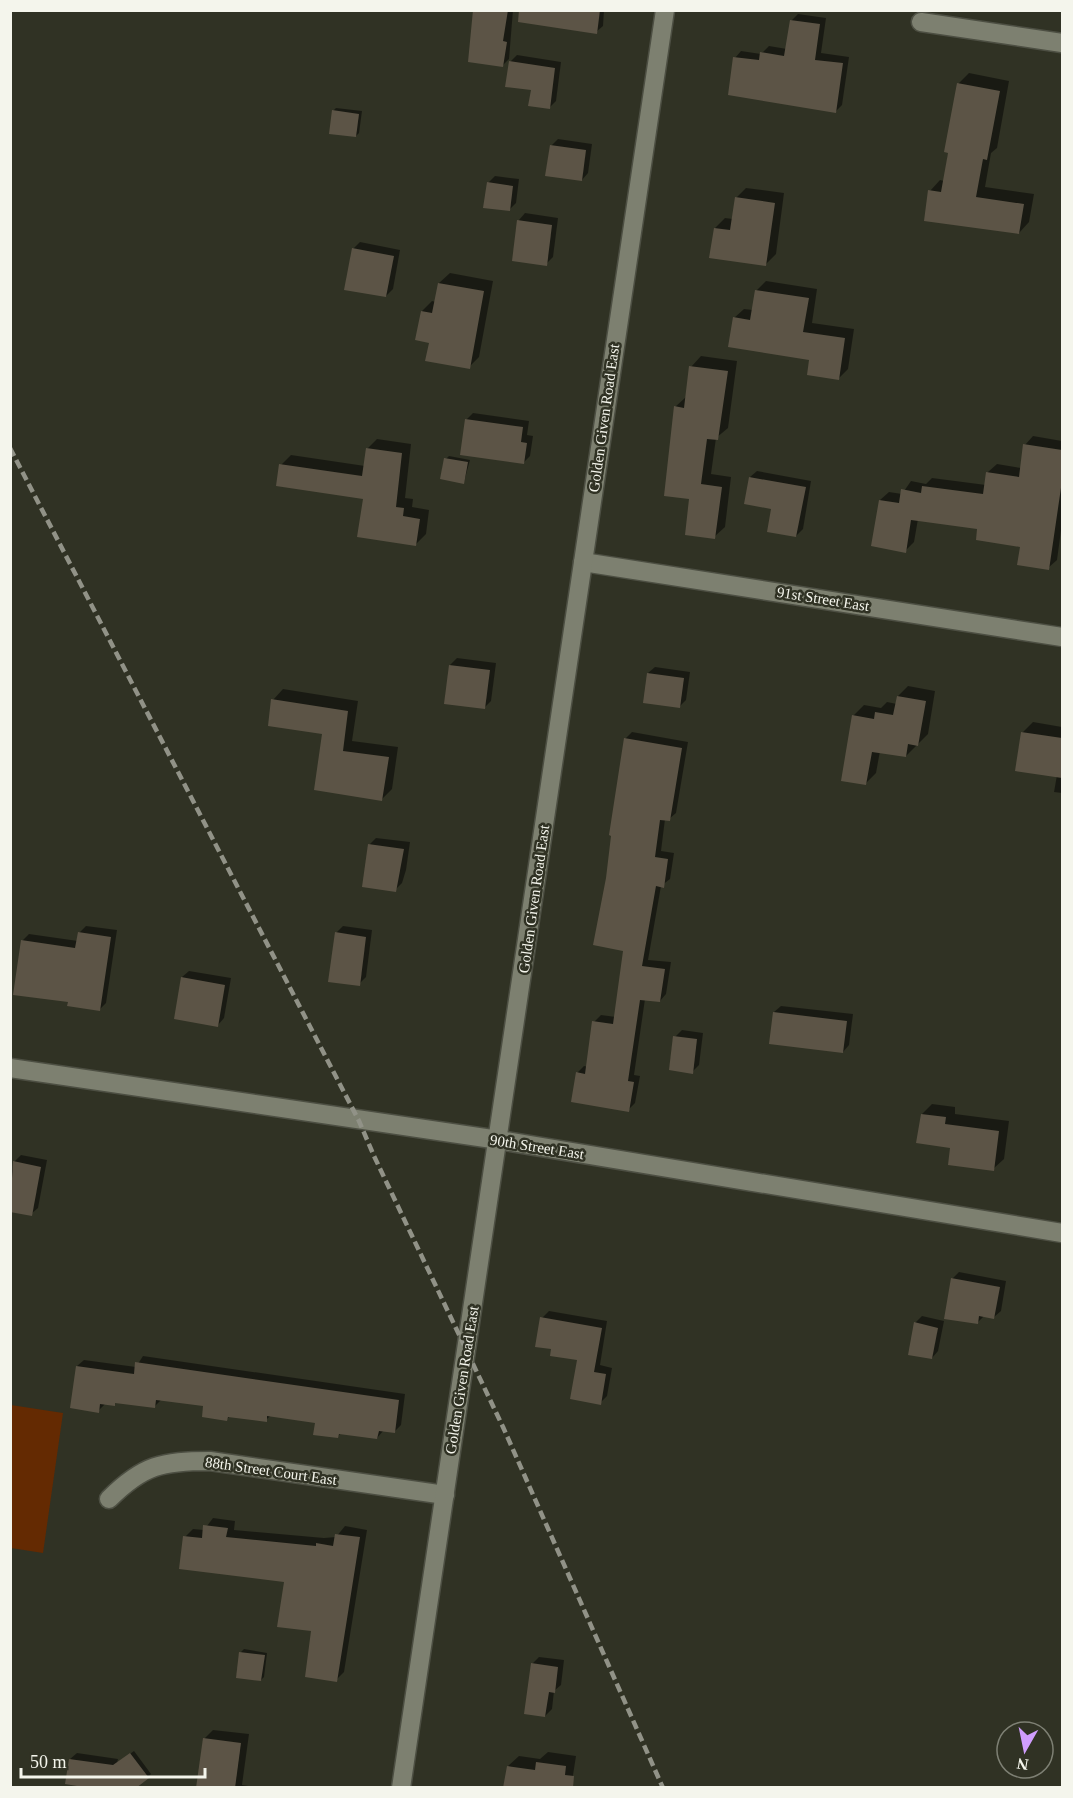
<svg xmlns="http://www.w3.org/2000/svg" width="1073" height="1798" viewBox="0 0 1073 1798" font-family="'Times New Roman',serif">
<rect width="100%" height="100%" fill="#303224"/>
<path fill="#642a02" d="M11,1405L63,1413L43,1553L11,1548Z"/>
<g fill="#0007">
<path d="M475,10H513L509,59L503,65Z"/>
<path d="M554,10H604L603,26L596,32Z"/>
<path d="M798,14L826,18L821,53L849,57L842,105L835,112L735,58L741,51L761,54L769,46L787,49L791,21Z"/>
<path d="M517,55L561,62L556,101L549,108L510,62Z"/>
<path d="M969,73L1009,81L997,148L991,153L985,187L1034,194L1029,222L1019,233L930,191L940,180L944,181L959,83Z"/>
<path d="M336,108L362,111L359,133L356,136L333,111Z"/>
<path d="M558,139L592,144L588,173L582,180L551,146Z"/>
<path d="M495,176L519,179L516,203L509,210L488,183Z"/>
<path d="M746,188L784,193L776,254L765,265L715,228L725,218L733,219L736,198Z"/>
<path d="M525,213L558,218L553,257L546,264L519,220Z"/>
<path d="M360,242L400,250L393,289L386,296L353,249Z"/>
<path d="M450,273L493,281L479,357L469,367L431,342L422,311L432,301L436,302L439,283Z"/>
<path d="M766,281L817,289L812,323L854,329L848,369L839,378L811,359L734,318L744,309L753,310L757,290Z"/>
<path d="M701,356L737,361L728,428L716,438L711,474L731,477L725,527L714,537L691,497L675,407L686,397L691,367Z"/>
<path d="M473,413L529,421L527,435L533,436L530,456L523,463L466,420Z"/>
<path d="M1033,436L1062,441V523L1057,560L1048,568L1022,546L979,528L918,519L914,542L905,551L880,500L889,492L902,494L911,481L926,484L932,478L986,485L988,472L997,464L1021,468L1025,445Z"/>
<path d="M377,439L411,444L405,498L413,499L412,507L429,510L426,534L416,544L364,497L281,465L291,455L365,466L367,449Z"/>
<path d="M449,456L470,460L464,482L446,459Z"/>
<path d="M757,471L811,481L803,529L796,536L750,477Z"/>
<path d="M457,658L496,663L491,701L484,708L450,665Z"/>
<path d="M655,667L690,672L686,700L679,707L648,673Z"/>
<path d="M908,686L935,691L928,734L906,756L880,751L876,773L866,783L853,716L864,705L881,708L887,702L897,704L898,696Z"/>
<path d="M283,689L358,701L352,741L398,747L392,789L382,799L324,733L273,700Z"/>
<path d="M1033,722L1062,727V793L1054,792L1057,775L1022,733Z"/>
<path d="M632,732L688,742L676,813L669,819H665L661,851L674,853L670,879L661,886L648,960L671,962L666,994L660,1001L645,999L634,1075L640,1076L635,1103L628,1110L577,1073L584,1066L588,1067L594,1022L601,1015L616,1017L625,950L607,879L625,739Z"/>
<path d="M376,838L410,842L406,870L402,883L395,890L370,844Z"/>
<path d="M86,926L117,930L106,1003L99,1010L69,1001L22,941L29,934L78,941L79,933Z"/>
<path d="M343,926L372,930L366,977L359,984L336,933Z"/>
<path d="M189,971L231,978L224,1018L218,1025L182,977Z"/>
<path d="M781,1006L853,1014L849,1045L843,1052L774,1012Z"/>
<path d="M682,1030L703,1033L699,1065L692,1072L675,1037Z"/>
<path d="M932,1104L955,1107V1114L1009,1121L1004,1159L993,1169L952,1147L922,1114Z"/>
<path d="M21,1155L47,1160L38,1208L31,1214L10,1211V1182L14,1162Z"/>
<path d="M959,1272L1006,1281L1001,1311L994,1317L984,1316L977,1323L952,1279Z"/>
<path d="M549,1311L607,1321L600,1365L612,1368L607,1396L600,1403L578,1359L553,1348L542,1318Z"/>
<path d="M922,1316L944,1321L938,1351L932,1358L915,1323Z"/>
<path d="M143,1356L405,1394L401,1425L394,1432L384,1430L377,1438L341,1433L338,1436L317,1421L271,1415L266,1420L230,1416L227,1419L205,1405L162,1399L154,1407L117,1401L105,1404L98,1411L77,1366L84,1360L136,1367Z"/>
<path d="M213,1518L235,1521L234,1530L324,1538L336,1537L345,1526L367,1530L344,1672L336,1680L285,1580L185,1537L193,1529L204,1530Z"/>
<path d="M244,1649L267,1653L264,1677L261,1680L241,1652Z"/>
<path d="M539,1657L564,1660L561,1685L554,1691L552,1709L545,1716L532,1664Z"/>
<path d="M213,1730L249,1734L242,1785L260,1788H198L205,1738Z"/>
<path d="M134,1751L151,1774L148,1777L115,1782L70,1759L77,1753L118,1759L117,1763Z"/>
<path d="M548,1752L576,1756L571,1788L508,1766L519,1756L540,1759Z"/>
</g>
<g fill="#5c5446">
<path d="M473,10H508L503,41L507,42L503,67L468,62Z"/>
<path d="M519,10H600L597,34L518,22Z"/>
<path d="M790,20L820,24L815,60L843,63L836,113L728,95L733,57L759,60L760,52L784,56Z"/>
<path d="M509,61L555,68L550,109L528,106L531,90L505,87Z"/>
<path d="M957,83L1000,91L987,160L983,159L976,197L1024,204L1019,234L924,221L928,190L941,192L948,153L944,152Z"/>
<path d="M332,110L359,114L356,137L329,134Z"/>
<path d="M550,145L586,150L582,181L545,176Z"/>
<path d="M487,182L513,186L510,211L483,208Z"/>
<path d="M735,197L775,203L766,266L709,258L714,228L730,230Z"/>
<path d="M517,220L552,225L547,266L512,261Z"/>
<path d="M352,248L394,256L386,297L344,290Z"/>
<path d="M438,283L484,291L470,369L425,361L429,343L415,340L421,311L432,313Z"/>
<path d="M755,290L809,298L803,332L845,338L839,380L807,375L809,360L728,347L733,317L750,320Z"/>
<path d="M689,366L728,371L718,440L707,439L701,484L722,487L715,539L685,535L689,499L664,496L674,406L684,408Z"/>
<path d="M465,419L523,427L521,442L527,443L524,464L460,455Z"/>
<path d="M1023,444L1062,450V481L1049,570L1017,565L1020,547L976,540L977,529L911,520L906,553L871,546L879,500L899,503L901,489L921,493L922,486L983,494L986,472L1019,477Z"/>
<path d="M366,448L402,453L396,507L404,508L403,516L420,519L416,546L357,537L363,499L276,486L279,464L362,476Z"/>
<path d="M444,458L468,462L464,484L440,479Z"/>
<path d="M749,477L806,487L796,537L767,532L771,509L744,504Z"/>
<path d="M449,665L490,670L485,709L444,704Z"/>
<path d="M647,673L684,678L680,708L643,703Z"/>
<path d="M897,696L926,701L918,746L908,744L906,757L872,752L866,785L841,781L852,715L874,719L875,712L893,715Z"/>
<path d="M271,699L348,711L343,751L389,757L382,801L314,790L322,734L268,726Z"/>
<path d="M1021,732L1062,738V778L1015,771Z"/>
<path d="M624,738L682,748L670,821L660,820L655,857L668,859L664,888L656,886L642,966L665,969L660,1002L640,1000L628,1081L634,1082L629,1112L571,1102L576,1072L585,1074L592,1021L613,1024L623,951L593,945L606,878L611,836L609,835Z"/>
<path d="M368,844L404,849L396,892L362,887Z"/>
<path d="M78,932L111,937L100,1011L67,1006L68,1002L13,995L21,940L75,948Z"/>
<path d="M335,932L366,937L360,986L328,982Z"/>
<path d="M181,977L225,985L218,1027L174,1019Z"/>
<path d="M773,1012L847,1021L843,1053L769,1044Z"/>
<path d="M673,1036L697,1039L693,1074L669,1070Z"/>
<path d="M921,1114L946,1117L945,1124L999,1131L994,1171L948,1165L950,1148L916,1143Z"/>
<path d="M13,1161L41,1167L32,1216L10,1212Z"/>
<path d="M951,1278L1000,1287L994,1319L979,1316L978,1324L944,1319Z"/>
<path d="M540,1317L602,1328L594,1372L606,1374L601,1405L570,1399L577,1360L550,1356L551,1349L535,1347Z"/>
<path d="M914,1322L938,1328L932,1359L908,1355Z"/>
<path d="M135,1362L399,1400L395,1433L379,1431L377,1439L339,1434L338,1438L313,1435L315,1423L267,1416V1422L228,1417L227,1421L202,1417L203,1406L156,1400L155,1408L115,1403V1406L100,1404L99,1413L70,1408L76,1366L134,1374Z"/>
<path d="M203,1525L228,1528L226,1537L316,1546V1543L333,1546L335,1534L360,1537L337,1682L305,1677L311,1631L277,1627L284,1582L179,1569L183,1536L202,1538Z"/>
<path d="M239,1652L265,1655L261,1681L236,1678Z"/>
<path d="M531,1663L558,1667L555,1693L549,1692L545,1717L524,1714Z"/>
<path d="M203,1738L241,1743L235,1788H196Z"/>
<path d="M130,1753L149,1778L136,1788H89L65,1784L69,1759L113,1765Z"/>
<path d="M536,1762L566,1766L565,1775L574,1776L573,1788H503L507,1766L535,1770Z"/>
</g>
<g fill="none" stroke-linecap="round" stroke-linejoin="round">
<g stroke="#4d4f43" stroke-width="21">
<g id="minor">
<path d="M921,22L1062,43"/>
<path d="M583,562L1062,637"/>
<path d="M10,1068L499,1140L1062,1233"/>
<path d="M109,1499C143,1465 162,1461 210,1461L445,1495"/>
<path d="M401,1788L665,10"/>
</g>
</g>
<use href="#minor" stroke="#7d8070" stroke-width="18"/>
<path stroke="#919287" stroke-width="4.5" stroke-dasharray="9 4.5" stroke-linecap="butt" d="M10,448L359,1121L374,1156L503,1427L663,1788"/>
</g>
<g text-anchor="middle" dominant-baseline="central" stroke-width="5" stroke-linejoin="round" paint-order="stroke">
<g font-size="15" fill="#f4f5ec" stroke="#303224">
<text transform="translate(604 418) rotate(-82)">Golden Given Road East</text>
<text transform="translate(823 599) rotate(9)">91st Street East</text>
<text transform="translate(534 899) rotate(-82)">Golden Given Road East</text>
<text transform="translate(537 1147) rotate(9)">90th Street East</text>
<text transform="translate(462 1380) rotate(-81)">Golden Given Road East</text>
<text transform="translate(271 1471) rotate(8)">88th Street Court East</text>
</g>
</g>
<rect width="1073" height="1798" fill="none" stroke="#f4f5ec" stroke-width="24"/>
<g transform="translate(1025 1750) rotate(189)"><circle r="28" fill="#303224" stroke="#7e8074" stroke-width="1.5"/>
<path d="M0-4.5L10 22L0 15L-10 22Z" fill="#d09dfe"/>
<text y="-9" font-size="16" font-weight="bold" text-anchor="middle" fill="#f4f5ec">N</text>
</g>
<path d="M21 1768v9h184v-9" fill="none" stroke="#f4f5ec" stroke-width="3"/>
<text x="30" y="1768" font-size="18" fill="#f4f5ec" stroke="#303224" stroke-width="4.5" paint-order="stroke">50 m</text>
</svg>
